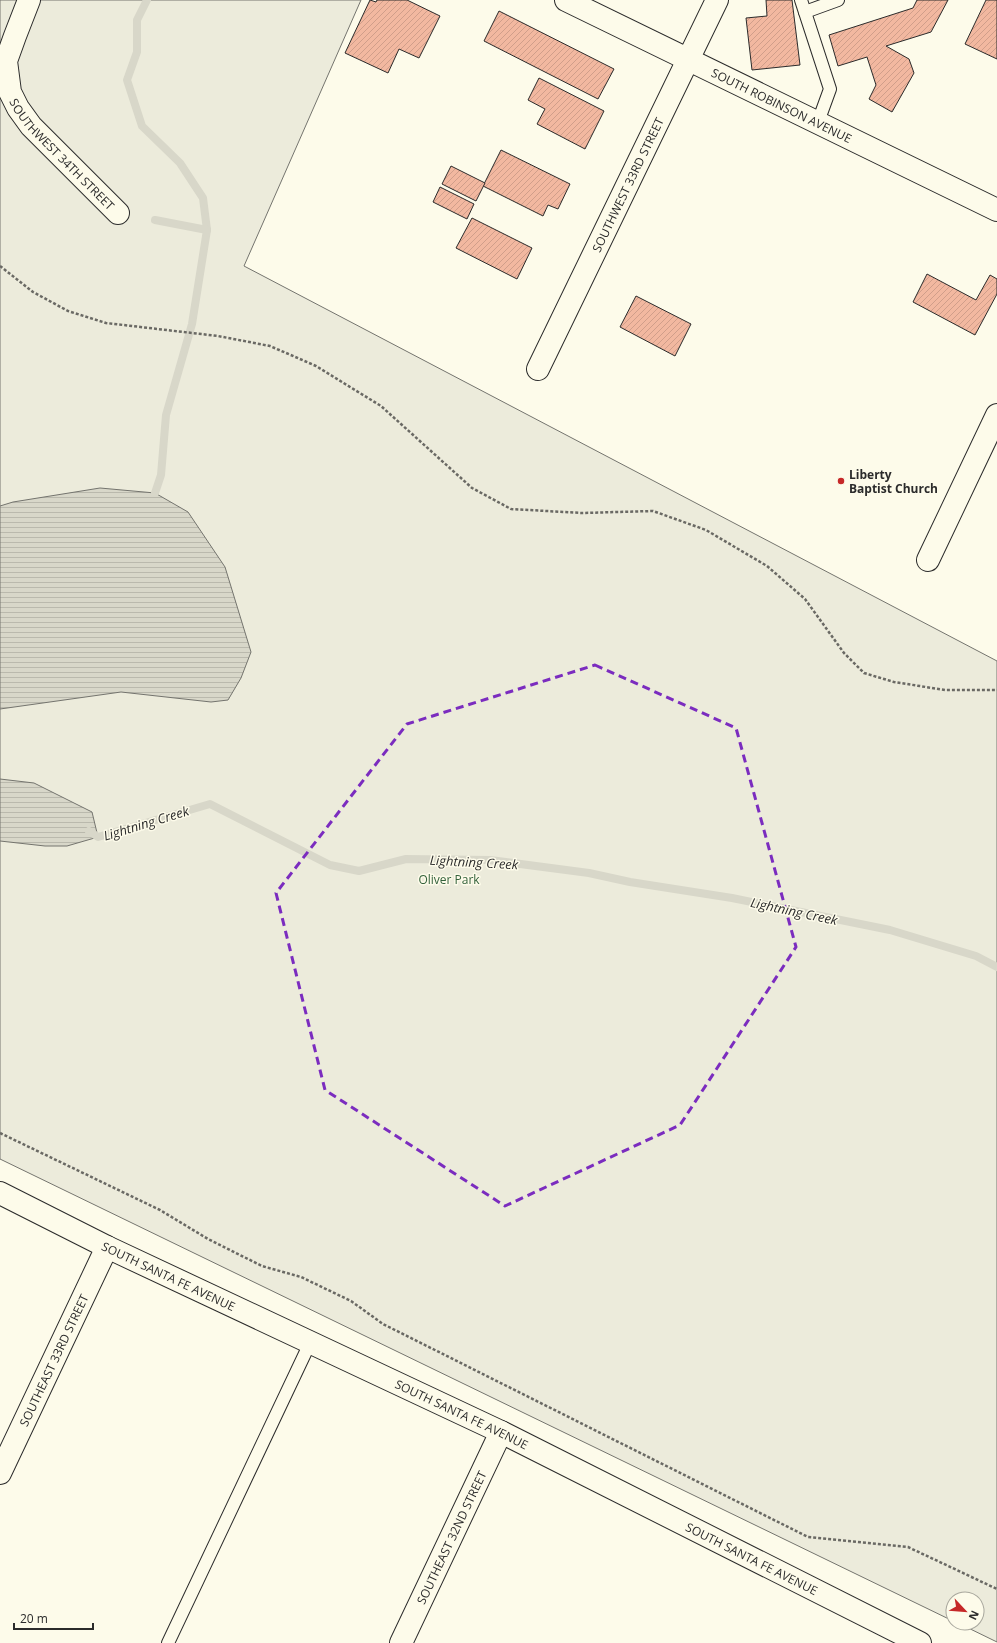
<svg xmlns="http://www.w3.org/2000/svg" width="997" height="1643" viewBox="0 0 997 1643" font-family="'Open Sans',sans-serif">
<defs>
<pattern id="water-rules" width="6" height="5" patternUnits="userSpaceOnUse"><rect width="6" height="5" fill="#d8d7c9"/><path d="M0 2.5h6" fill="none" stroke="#bab9ad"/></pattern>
<pattern id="building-hatch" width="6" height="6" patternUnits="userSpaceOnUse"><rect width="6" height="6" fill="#f2b8a0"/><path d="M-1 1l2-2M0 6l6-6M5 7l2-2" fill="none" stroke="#d09e8a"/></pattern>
</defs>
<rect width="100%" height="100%" fill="#fdfbea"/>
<path fill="#ecebdb" stroke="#74746e" d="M0,0H361L244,266L997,661V1642L958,1623H977V1599H953V1621L0,1159Z"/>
<g fill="url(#water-rules)" stroke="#74746e">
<path d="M100,488L155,493L188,512L225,567L251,652L241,678L228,700L211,702L121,692L0,709V506L13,502Z"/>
<path d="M0,779L34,783L92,812L98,837L67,846H45L0,841Z"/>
</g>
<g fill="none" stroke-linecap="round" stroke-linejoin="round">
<g stroke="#d8d7c9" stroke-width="8">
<path d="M147,0L137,20V52L127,80L142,126L180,163L203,198L207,230L192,324L166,415L161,475L155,493"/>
<path d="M155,220L207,230"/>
<path d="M89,831L98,837L210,804L330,865L359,871L406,859L490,860L589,873L630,882L732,898L890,930L976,956L997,967"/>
</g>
</g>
<g fill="url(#building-hatch)" stroke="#2b2b2b">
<path d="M370,0L376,2L377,0H407L440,16L419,58L399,49L388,73L345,53Z"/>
<path d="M766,0H792L800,65L752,70L746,18L767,16Z"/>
<path d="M917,0H948L931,32L886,46L909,59L914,73L892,112L869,99L876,85L867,57L838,66L829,35L913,8Z"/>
<path d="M986,0H997V59L965,44Z"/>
<path d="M499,11L614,69L598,99L484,41Z"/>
<path d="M539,78L604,111L585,149L537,124L545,109L528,100Z"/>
<path d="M501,150L570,184L558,209L548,205L543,216L483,186Z"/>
<path d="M451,166L485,183L476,201L442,184Z"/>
<path d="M440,187L474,204L467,219L433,202Z"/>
<path d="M472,218L532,248L517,279L456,248Z"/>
<path d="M927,274L976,300L990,275L997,279V294L975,335L913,302Z"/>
<path d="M636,296L691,324L675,356L620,327Z"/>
</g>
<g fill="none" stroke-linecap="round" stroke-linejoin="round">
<g stroke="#2b2b2b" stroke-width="14">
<g id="lane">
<path d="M801,0L830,89L818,122"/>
<path d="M805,12L838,0"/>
<path d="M168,1643L310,1343"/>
</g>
</g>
<g stroke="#2b2b2b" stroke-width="24">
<g id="street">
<path id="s1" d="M29,0L15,36L6,61L10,92L18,108L31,126L118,213"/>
<path id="s2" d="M538,369L717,0"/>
<path d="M928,560L997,415"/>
<path id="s3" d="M0,1193L107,1247L501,1432L920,1643"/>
<path id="s4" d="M0,1473L107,1247"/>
<path id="s5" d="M401,1643L501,1432"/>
</g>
</g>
<g stroke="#2b2b2b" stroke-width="24">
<g id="secondary">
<path id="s6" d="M566,0L997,210"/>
</g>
</g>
<g stroke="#6a6964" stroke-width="2.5" stroke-dasharray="3 2" stroke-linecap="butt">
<path d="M0,266L33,292L68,311L106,323L218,336L270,346L316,366L381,406L472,488L511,509L582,513L653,511L706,530L767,566L805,599L844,653L864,673L894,682L945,690H997"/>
<path d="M0,1133L160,1210L208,1239L262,1266L301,1277L351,1301L383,1324L808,1537L908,1547L997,1589"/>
</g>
<use href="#lane" stroke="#fdfbea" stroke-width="12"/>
<use href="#street" stroke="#fdfbea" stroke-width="22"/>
<use href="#secondary" stroke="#fdfbea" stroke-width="22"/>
</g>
<path fill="none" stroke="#7b2cbf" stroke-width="3" stroke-dasharray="8 5" stroke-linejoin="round" d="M595,665L736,728L796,947L680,1125L505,1206L325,1090L276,893L407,724Z"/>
<circle fill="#c62828" stroke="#fdfbea" stroke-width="1.5" cx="841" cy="481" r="4"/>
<g text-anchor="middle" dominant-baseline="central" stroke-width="3" stroke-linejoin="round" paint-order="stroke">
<g font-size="12" fill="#2b2b2b" stroke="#fdfbea">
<text stroke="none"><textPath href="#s6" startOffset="240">SOUTH ROBINSON AVENUE</textPath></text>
<text stroke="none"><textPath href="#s1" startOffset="178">SOUTHWEST 34TH STREET</textPath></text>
<text stroke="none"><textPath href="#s2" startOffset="205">SOUTHWEST 33RD STREET</textPath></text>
<text stroke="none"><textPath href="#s3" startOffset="188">SOUTH SANTA FE AVENUE</textPath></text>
<text stroke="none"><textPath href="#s4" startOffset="125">SOUTHEAST 33RD STREET</textPath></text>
<text stroke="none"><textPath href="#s3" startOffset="512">SOUTH SANTA FE AVENUE</textPath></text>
<text stroke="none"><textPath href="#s5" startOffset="117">SOUTHEAST 32ND STREET</textPath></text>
<text stroke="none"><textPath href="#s3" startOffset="836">SOUTH SANTA FE AVENUE</textPath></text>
</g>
<g font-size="12" font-weight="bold" fill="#2b2b2b" stroke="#fdfbea" text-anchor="start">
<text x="849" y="474">Liberty<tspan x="849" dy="14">Baptist Church</tspan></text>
</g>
<g font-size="12" fill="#34623c" stroke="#fdfbea">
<text x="449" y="879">Oliver Park</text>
</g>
<g font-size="13" font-style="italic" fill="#2b2b2b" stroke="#fdfbea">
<text transform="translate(146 823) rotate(-17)">Lightning Creek</text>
<text transform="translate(474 862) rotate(3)">Lightning Creek</text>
<text transform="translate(794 911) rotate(12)">Lightning Creek</text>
</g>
</g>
<g transform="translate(965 1611) rotate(116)"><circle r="19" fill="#fdfbea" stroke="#a9a89e"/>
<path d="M0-3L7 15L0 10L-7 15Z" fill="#c62828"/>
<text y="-6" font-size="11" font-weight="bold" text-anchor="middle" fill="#2b2b2b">N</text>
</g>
<path d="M14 1623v6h79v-6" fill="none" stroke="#2b2b2b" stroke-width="2"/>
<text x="20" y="1623" font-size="12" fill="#2b2b2b" stroke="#fdfbea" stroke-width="3" paint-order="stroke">20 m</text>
</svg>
